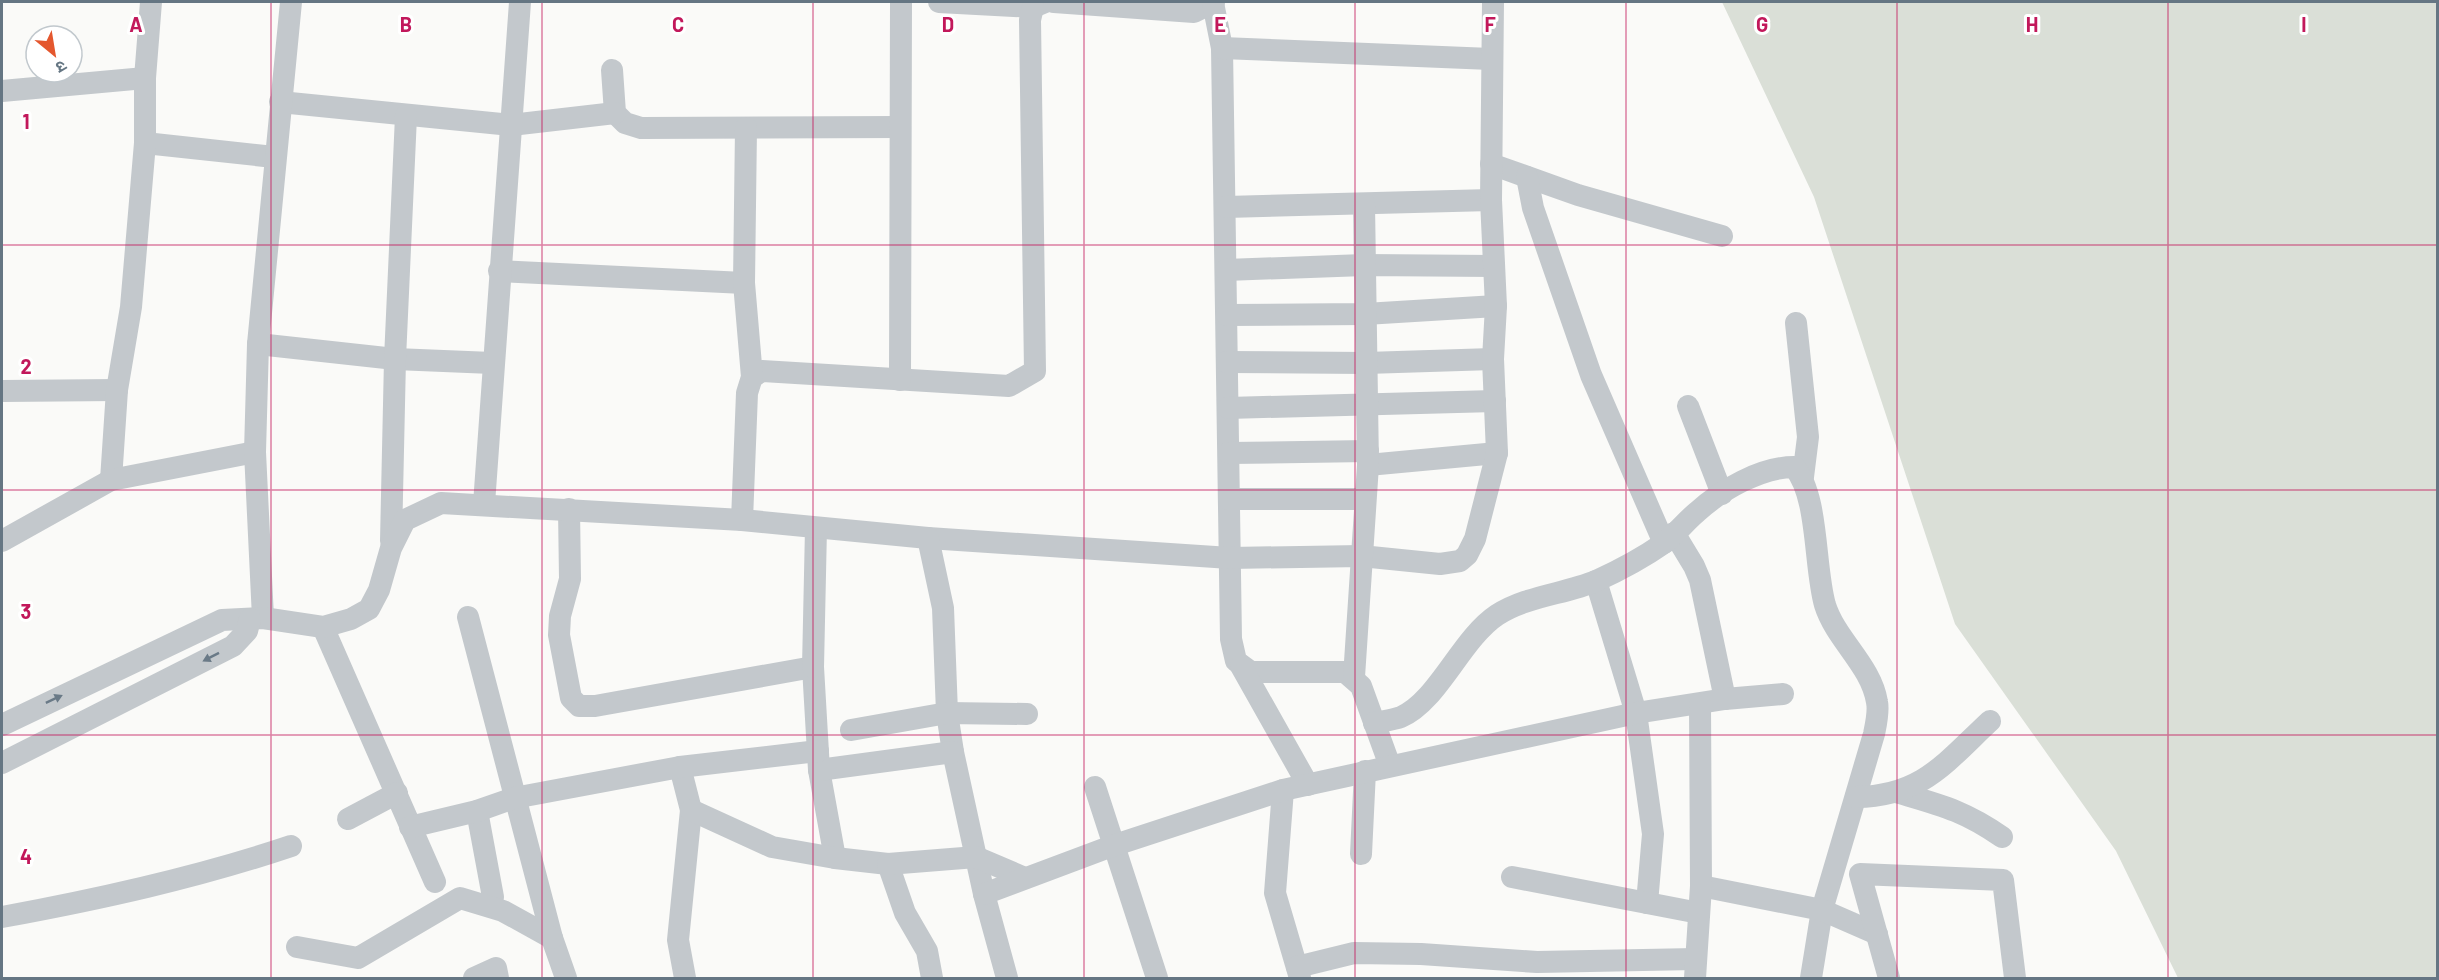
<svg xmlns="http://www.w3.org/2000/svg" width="2439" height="980" viewBox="0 0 2439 980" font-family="Barlow,'Noto Sans Devanagari',sans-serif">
<rect width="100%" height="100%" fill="#fafaf8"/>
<path fill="#dadfd7" d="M1722,2H2437V978H2178L2116,851L1955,624L1814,197Z"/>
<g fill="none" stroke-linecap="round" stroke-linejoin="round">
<g stroke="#c3c8cc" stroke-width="22">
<path d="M939,2L1033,7L1045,2"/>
<path d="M1054,2L1194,12L1214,2"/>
<path d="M1213,3L1222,48L1231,639L1236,661L1251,672H1345L1361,686L1390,766"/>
<path d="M1222,48L1491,59"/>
<path d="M612,70L615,113L625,123L641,128L900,127"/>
<path d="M2,91L145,78"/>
<path d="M280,102L511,125L615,113"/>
<path d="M145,143L274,157"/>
<path d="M1491,164L1578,195L1722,236"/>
<path d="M1527,177L1533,208L1591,375L1664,543"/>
<path d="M1226,207L1491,200"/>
<path d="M1226,270L1364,265L1494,266"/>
<path d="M499,271L744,283"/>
<path d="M1227,315L1365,314L1496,306"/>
<path d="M1796,323L1808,437L1803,477"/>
<path d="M258,344L395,359L492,363"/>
<path d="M1227,362L1366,363L1493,359"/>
<path d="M752,377L762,371L1009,386L1035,371L1030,20L1033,7"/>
<path d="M900,380L901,2"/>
<path d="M2,391L117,390"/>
<path d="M1688,406L1722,494"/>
<path d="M1228,408L1495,401"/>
<path d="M1229,453L1368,451"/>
<path d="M1368,465L1497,453"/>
<path d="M111,480L117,390L131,307L145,143V78L151,2"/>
<path d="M1229,499H1365"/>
<path d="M484,504L520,2"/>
<path d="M569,509L570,579L560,616L559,635L571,698L579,706H595L813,667L819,770L835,858"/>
<path d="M742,520L747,393L752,377L744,283L746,128"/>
<path d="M1674,533L1694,566L1700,580L1725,699"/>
<path d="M928,538L1230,558L1361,556L1440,564L1460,561L1467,555L1475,539L1497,453L1493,359L1496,306L1491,200L1493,2"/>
<path d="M2,541L111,480L255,452"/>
<path d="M391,541L395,359L406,116"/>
<path d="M1596,581L1636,713L1653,834L1647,903"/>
<path d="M468,617L552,938L566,978"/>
<path d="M263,618L255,452L258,344L291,2"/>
<path d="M323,627L435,882"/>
<path d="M1241,666L1308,785"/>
<path d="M813,667L816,528"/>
<path d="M1354,677L1368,465L1364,204"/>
<path d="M1374,723C1383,721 1393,720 1401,717C1438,701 1461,639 1497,615C1526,596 1565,594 1596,581C1618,571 1644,557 1664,543C1676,534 1686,521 1697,512C1721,490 1761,467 1794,467C1819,496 1814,567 1825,605C1836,640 1871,665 1877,702C1879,712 1876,724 1874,734L1822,910L1811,978"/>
<path d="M2,725L222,620L263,618L323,627L351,619L369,609L379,590L391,548L405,520L441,503L742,520L928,538L943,608L947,713L953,752L984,894L1007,978"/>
<path d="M851,730L947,713L1027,714"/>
<path d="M2,763L233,646L247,631L250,619"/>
<path d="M680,767L691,810L678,940L685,978"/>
<path d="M819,770L953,752"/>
<path d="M1095,787L1157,978"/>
<path d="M1283,790L1275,893L1300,978"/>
<path d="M1896,792C1940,805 1963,810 2002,837"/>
<path d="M1856,797C1922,796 1945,763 1990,721"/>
<path d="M691,810L772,847L835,858L888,864L905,913L927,951L932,978"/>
<path d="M477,811L493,897"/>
<path d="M348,819L397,793"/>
<path d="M410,827L477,811L514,798L680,767L818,751"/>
<path d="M1361,854L1365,771"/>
<path d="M888,864L976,857L1025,878"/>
<path d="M1512,877L1699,913"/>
<path d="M1701,886L1822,910L1877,934"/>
<path d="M984,894L1112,846L1283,790L1636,713L1725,699L1783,694"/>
<path d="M2,917C100,899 196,878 291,846"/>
<path d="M297,947L358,958L460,898L503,911L552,938"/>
<path d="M1297,967L1354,953L1421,954L1537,962L1696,959"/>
<path d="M474,978L496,968L498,978"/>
<path d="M1695,978L1701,886L1700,704"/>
<path d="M1889,978L1860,874L2003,880L2015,978"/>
</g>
</g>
<defs><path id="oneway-solid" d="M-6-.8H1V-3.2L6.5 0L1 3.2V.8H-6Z" transform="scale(1.5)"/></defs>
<g fill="#6a7a87">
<use href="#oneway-solid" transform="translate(211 657) rotate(153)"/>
<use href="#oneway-solid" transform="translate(54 699) rotate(-25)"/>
</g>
<path fill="none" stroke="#c2185b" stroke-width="1.5" stroke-opacity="0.55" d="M271,2V978M542,2V978M813,2V978M1084,2V978M1355,2V978M1626,2V978M1897,2V978M2168,2V978M2,245H2438M2,490H2438M2,735H2438"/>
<g font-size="20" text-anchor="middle" font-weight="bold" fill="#c2185b" stroke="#fff" stroke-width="6" stroke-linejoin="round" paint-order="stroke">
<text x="136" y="32">A</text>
<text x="406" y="32">B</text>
<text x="678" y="32">C</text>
<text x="948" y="32">D</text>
<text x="1220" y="32">E</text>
<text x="1490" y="32">F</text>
<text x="1762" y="32">G</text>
<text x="2032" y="32">H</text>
<text x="2304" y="32">I</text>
<text x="26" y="129">1</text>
<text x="26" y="374">2</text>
<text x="26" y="619">3</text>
<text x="26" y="864">4</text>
</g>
<rect width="2439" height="980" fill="none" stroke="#657683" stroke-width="6"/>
<g transform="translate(54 54) rotate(150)"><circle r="28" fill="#ffffff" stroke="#c1c8cd" stroke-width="1.5"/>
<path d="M0-4.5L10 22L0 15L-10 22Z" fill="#e4572e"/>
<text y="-9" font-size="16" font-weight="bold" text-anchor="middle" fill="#657683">उ</text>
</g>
</svg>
